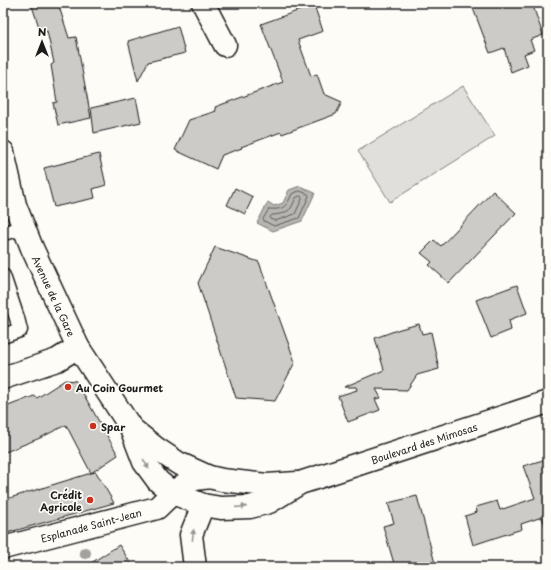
<svg xmlns="http://www.w3.org/2000/svg" width="551" height="570" viewBox="0 0 551 570" font-family="'Playpen Sans',sans-serif">
<rect width="100%" height="100%" fill="#fdfcf7"/>
<filter id="ink" filterUnits="userSpaceOnUse"><feTurbulence type="fractalNoise" baseFrequency=".025" numOctaves="2"/><feDisplacementMap in="SourceGraphic" scale="8" xChannelSelector="R" yChannelSelector="G"/><feConvolveMatrix kernelMatrix="1 2 1 2 8 2 1 2 1" color-interpolation-filters="sRGB"/></filter>
<g filter="url(#ink)">
<path fill="#e0dfdb" stroke="#7e7e7c" d="M463,86L495,136L390,202L358,151Z"/>
<path fill="#b7b6b2" stroke="#797876" d="M300,186L315,193L302,221L273,231L257,223L268,202L274,206L283,203L289,190Z"/>
<g fill="none" stroke-linecap="round" stroke-linejoin="round">
<g stroke="#5a5a58" stroke-width="1">
<path d="M300,191L308,194L309,196L299,218L274,226L264,221L263,219L269,209C284,210 286,207 292,194Z"/>
<path d="M300,196L302,197V199L295,214L275,221L270,219V217L272,215C278,215 287,213 291,208C293,205 294,201 296,198Z"/>
</g>
</g>
<g fill="#cccbc8" stroke="#1c1c1c">
<path d="M31,3H58L69,38L76,37L91,118L58,125L53,103L57,102L51,65L54,63L47,31L41,33Z"/>
<path d="M471,3H532L543,35L530,40L534,50L524,54L528,65L511,72L504,48L490,53Z"/>
<path d="M314,5L323,31L298,40L311,76L317,74L324,94L342,102L336,114L282,134L281,132L241,147L242,148L222,155L216,169L175,150L189,120L216,111L215,107L283,82L261,24Z"/>
<path d="M178,26L185,53L148,62L138,81L128,41Z"/>
<path d="M136,98L141,122L94,133L91,108Z"/>
<path d="M99,154L106,185L93,189L95,198L54,207L44,168Z"/>
<path d="M235,188L253,197L245,214L227,205Z"/>
<path d="M493,191L516,213L449,283L429,265L432,262L421,253L434,240L441,246Z"/>
<path d="M215,247L259,262L295,362L275,401L236,398L198,283Z"/>
<path d="M517,285L527,313L509,320L511,330L491,338L476,300Z"/>
<path d="M419,324L422,334L431,332L439,369L417,375L407,390L376,389L381,398L375,399L380,410L348,422L338,396L357,390L356,387H344L384,370L375,338L400,329Z"/>
<path d="M65,380L76,381L118,455L91,473L96,472L114,503L3,534V500L91,473L66,425L40,438L3,453V408L34,396L37,398Z"/>
<path d="M543,460L548,474V527L546,528L542,517L521,524L522,529L473,545L465,516L477,512L476,507L497,501L500,510L535,498L523,466Z"/>
<path d="M417,496L436,567H395L383,526L394,523L388,503Z"/>
<path d="M119,545L133,567H85Z"/>
</g>
<g fill="none" stroke-linecap="round" stroke-linejoin="round">
<g stroke="#1c1c1c" stroke-width="17">
<g id="lane">
<path d="M3,233L25,228"/>
<path d="M3,276L17,318L20,330L3,336"/>
</g>
</g>
<g stroke="#1c1c1c" stroke-width="25">
<g id="street">
<path d="M203,3L225,45"/>
<path d="M3,548L157,508C167,498 182,483 196,479C200,478 205,478 209,477"/>
<path d="M195,567L191,535L203,505"/>
</g>
</g>
<g stroke="#1c1c1c" stroke-width="25">
<g id="secondary">
<path d="M3,152L15,205L32,248L78,347L131,428L144,462L158,481L173,493L203,505L221,508L250,507L269,502L300,483L548,402"/>
<path d="M3,378L57,360L78,347"/>
<path d="M132,429L157,449L178,463L209,477L222,480L267,485L297,483"/>
</g>
</g>
<use href="#lane" stroke="#fdfcf7" stroke-width="14"/>
<use href="#street" stroke="#fdfcf7" stroke-width="22"/>
<use href="#secondary" stroke="#fdfcf7" stroke-width="22"/>
</g>
<circle fill="#a2a19e" cx="85" cy="553" r="6"/>
<defs><path id="oneway-solid" d="M-6-.8H1V-3.2L6.5 0L1 3.2V.8H-6Z"/></defs>
<g fill="#989794">
<use href="#oneway-solid" transform="translate(146 464) rotate(60)"/>
<use href="#oneway-solid" transform="translate(241 507) rotate(-4)"/>
<use href="#oneway-solid" transform="translate(193 535) rotate(-83)"/>
</g>
</g>
<g fill="#c8321e" stroke="#fdfcf7" stroke-width="1.5">
<circle cx="68" cy="387" r="4"/>
<circle cx="93" cy="426" r="4"/>
<circle cx="90" cy="500" r="4"/>
</g>
<g text-anchor="middle" dominant-baseline="central" stroke-width="3.5" stroke-linejoin="round" paint-order="stroke">
<g font-size="10" fill="#1c1c1c" stroke="#fdfcf7">
<text transform="translate(54 296) rotate(65)">Avenue de la Gare</text>
<text transform="translate(424 443) rotate(-18)">Boulevard des Mimosas</text>
<text transform="translate(91 525) rotate(-15)">Esplanade Saint-Jean</text>
</g>
<g font-size="10" font-weight="bold" fill="#1c1c1c" stroke="#fdfcf7" text-anchor="start">
<text x="76" y="387">Au Coin Gourmet</text>
<text x="101" y="426">Spar</text>
<text x="82" y="494" text-anchor="end">Crédit<tspan x="82" dy="12">Agricole</tspan></text>
</g>
</g>
<rect width="551" height="570" fill="none" stroke="#fdfcf7" stroke-width="16"/>
<rect x="8" y="8" width="535" height="554" fill="none" stroke="#1c1c1c" stroke-width="1.5" filter="url(#ink)"/>
<g transform="translate(42 42)" stroke="#fdfcf7" stroke-width="3" paint-order="stroke">
<path d="M0-3L7 15L0 10L-7 15Z" fill="#1c1c1c"/>
<text y="-6" font-size="11" font-weight="bold" text-anchor="middle" fill="#1c1c1c">N</text>
</g>
</svg>
